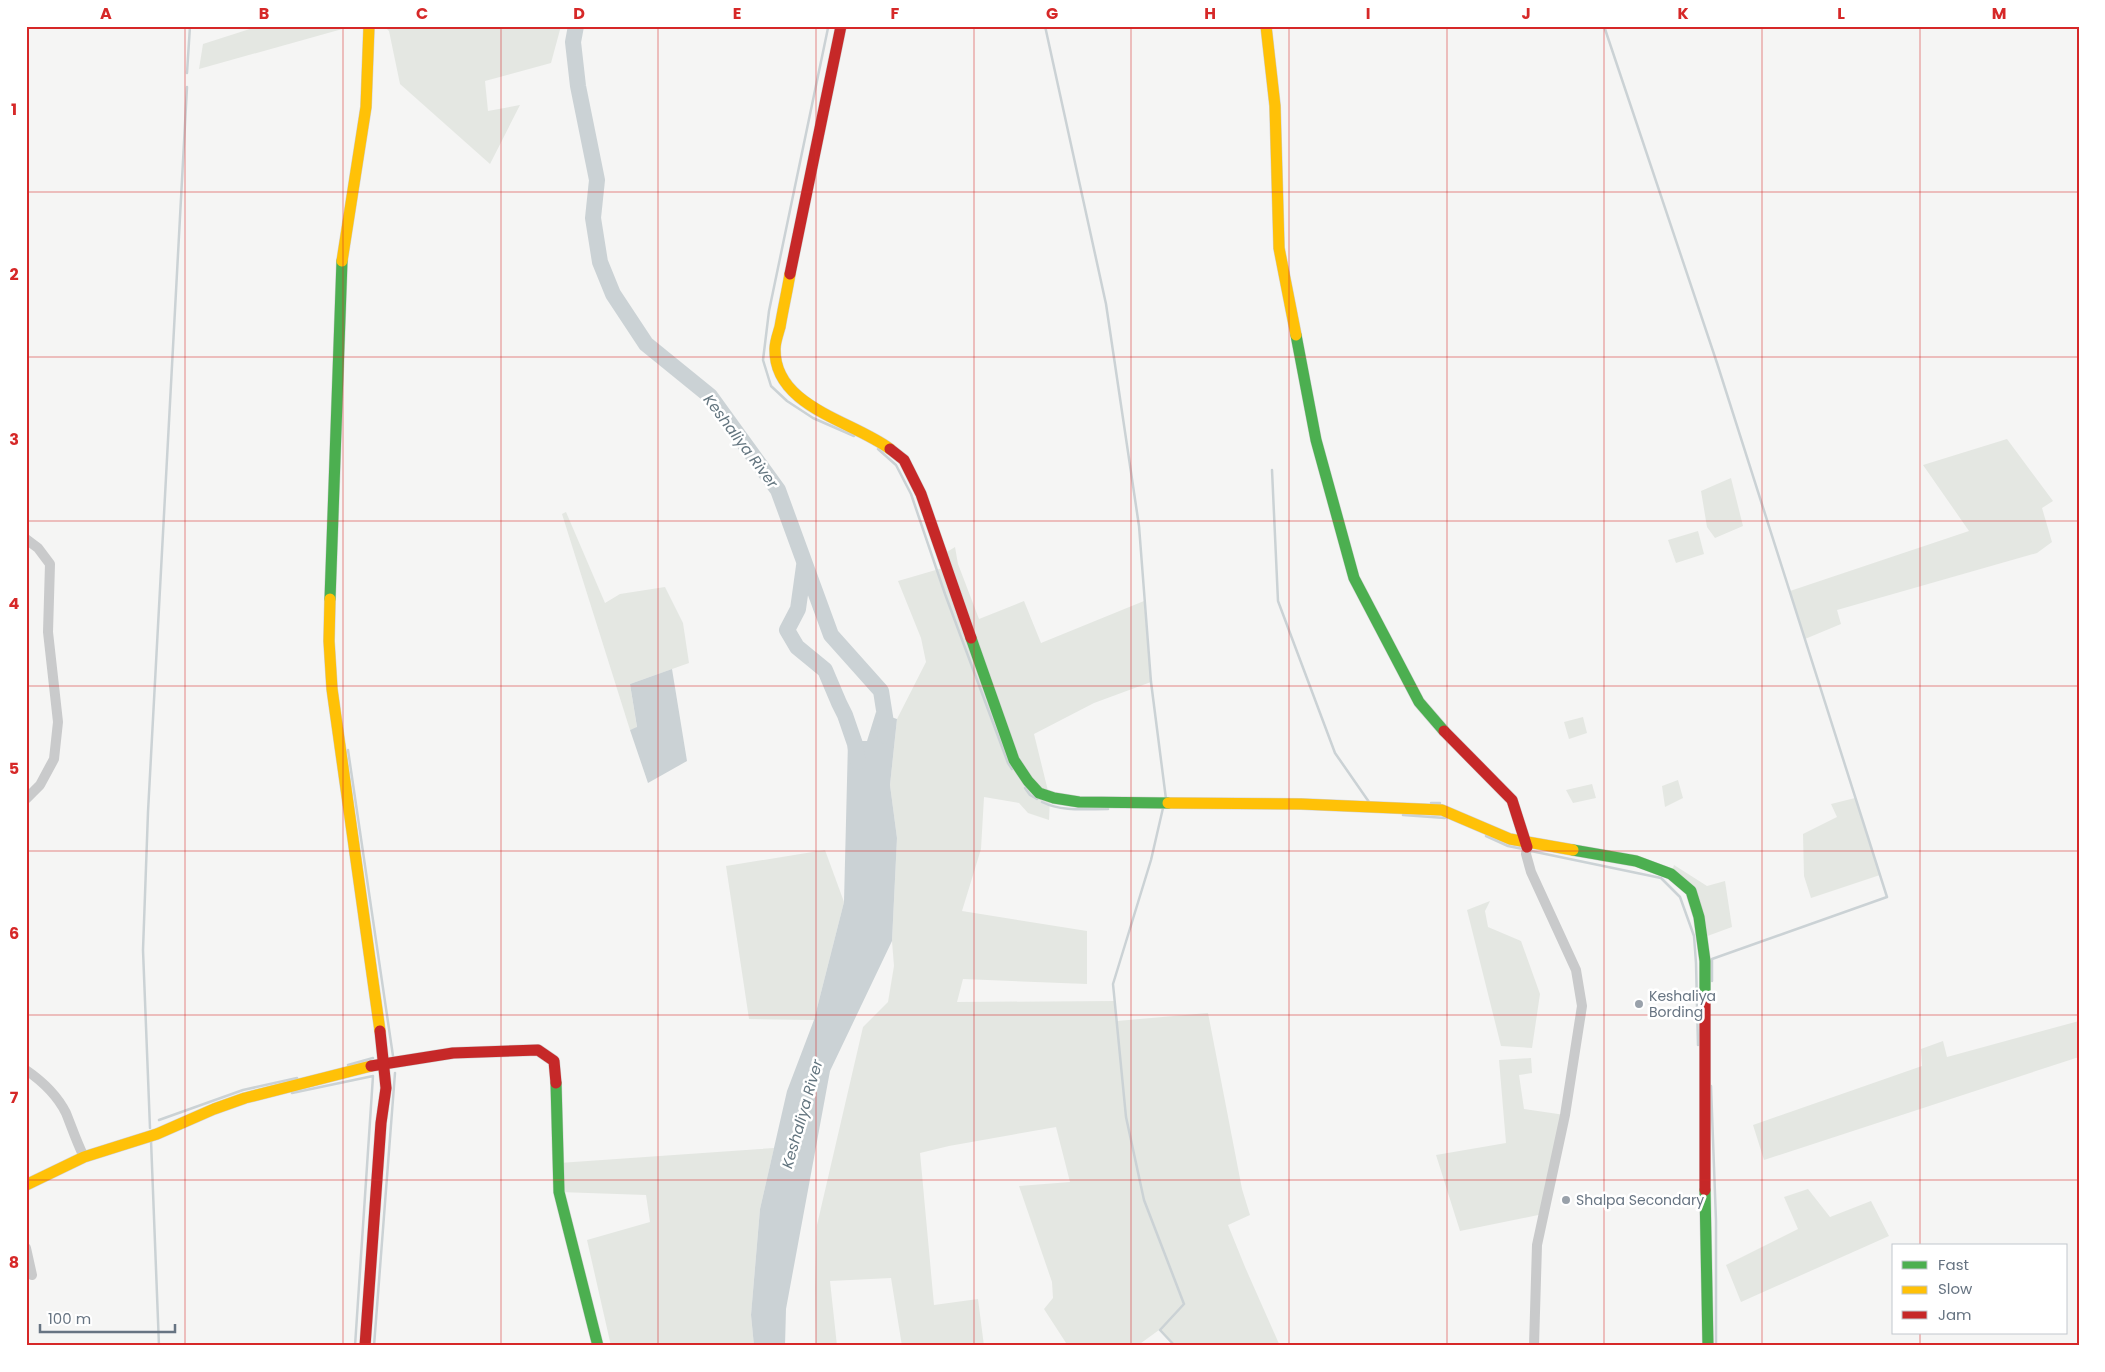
<svg xmlns="http://www.w3.org/2000/svg" width="2105" height="1372" viewBox="0 0 2105 1372" font-family="Poppins,sans-serif">
<rect width="100%" height="100%" fill="#f5f5f4"/>
<g fill="#e4e7e2">
<path d="M259,26H353L199,69L203,44Z"/>
<path d="M384,26H561L551,63L485,81L488,111L520,105L490,164L400,84L389,31Z"/>
<path d="M2007,439L2053,501L2042,508L2052,542L2037,553L1837,610L1841,624L1805,639L1790,591L1969,531L1923,465Z"/>
<path d="M1731,478L1743,526L1715,538L1707,527L1701,491Z"/>
<path d="M566,512L605,603L620,594L665,587L683,623L689,663L630,684L637,728L630,730L562,514Z"/>
<path d="M1698,531L1704,554L1676,563L1668,540Z"/>
<path d="M955,547L958,564L979,619L1024,601L1041,643L1144,601L1151,682L1094,703L1034,734L1050,799L1049,820L1028,813L1019,803L984,797L981,849L962,911L1087,931V984L963,979L957,1002L1115,1001L1117,1021L1208,1013L1242,1189L1250,1215L1228,1225L1245,1267L1280,1346H1175L1159,1330L1137,1346H1068L1044,1309L1053,1298L1052,1282L1019,1186L1070,1182L1056,1127L949,1146L920,1153L934,1305L978,1299L984,1346H902L891,1278L830,1281L837,1346H816L815,1288L817,1225L863,1027L888,1002L894,966L892,941L897,838L890,785L897,719L926,662L921,638L898,581L946,567L942,555Z"/>
<path d="M1583,717L1587,733L1569,739L1564,722Z"/>
<path d="M1678,780L1683,798L1665,807L1662,786Z"/>
<path d="M1592,784L1596,798L1573,803L1566,790Z"/>
<path d="M1855,798L1880,875L1811,898L1804,876L1803,834L1837,817L1831,804Z"/>
<path d="M825,850L844,902L814,1020L749,1019L726,866Z"/>
<path d="M1674,865L1707,886L1725,881L1732,927L1702,938L1691,891L1671,874Z"/>
<path d="M1490,901L1485,911L1488,927L1521,941L1540,994L1532,1048L1501,1046L1467,910Z"/>
<path d="M2079,1021V1057L1764,1160L1753,1125L1922,1066L1921,1049L1943,1041L1947,1057Z"/>
<path d="M1531,1058L1532,1073L1519,1075L1524,1109L1565,1115L1543,1214L1460,1231L1436,1155L1506,1143L1499,1060Z"/>
<path d="M774,1148L760,1209L751,1315L754,1346H611L587,1240L650,1222L646,1195L559,1192V1163Z"/>
<path d="M1808,1189L1830,1217L1871,1201L1889,1236L1741,1302L1726,1265L1798,1229L1784,1197Z"/>
</g>
<g fill="#cbd2d5">
<path d="M672,669L687,761L648,783L630,730L637,727L630,684Z"/>
<path d="M876,712L897,719L890,785L897,838L892,941L830,1071L786,1309L785,1346H754L751,1315L760,1209L787,1091L814,1020L844,902L848,741H867Z"/>
</g>
<g fill="none" stroke-linecap="round" stroke-linejoin="round">
<g stroke="#cbd2d5" stroke-width="2.5">
<path d="M1045,26L1106,304L1139,526L1151,682L1166,799"/>
<path d="M1604,26L1717,363L1887,897L1712,959V981"/>
<path d="M828,28L769,311L763,360L771,386L787,401L813,418L854,436"/>
<path d="M187,73L190,26"/>
<path d="M878,449L896,465L911,494L945,594L1008,763L1012,769"/>
<path d="M1272,470L1278,601L1335,753L1369,802"/>
<path d="M348,750L393,1056"/>
<path d="M1025,788L1030,795L1037,799"/>
<path d="M1042,802C1062,812 1086,809 1108,809"/>
<path d="M1431,803H1440"/>
<path d="M1163,808L1151,860L1113,984L1126,1117L1144,1200L1184,1304L1160,1330L1175,1346"/>
<path d="M1403,815L1445,818"/>
<path d="M1486,836L1508,846L1523,849"/>
<path d="M1531,851L1661,878L1680,897L1694,936L1696,963L1698,1045"/>
<path d="M348,1065L373,1058"/>
<path d="M1711,1086L1716,1221V1346"/>
<path d="M292,1093L373,1076L355,1346"/>
<path d="M159,1120L243,1090L297,1078"/>
<path d="M150,1128L143,950L148,812L187,87"/>
<path d="M151,1140L159,1346"/>
<path d="M374,1346L395,1073"/>
</g>
<g stroke="#cbd2d5" stroke-width="16">
<path d="M576,26L573,42L578,86L597,180L593,218L600,262L613,294L646,344L710,396L778,490L831,635L881,691L887,729L885,736"/>
<path d="M804,566L798,609L787,630L797,647L825,670L839,703L845,715L855,744L858,762"/>
</g>
<g stroke="#d1d1d2" stroke-width="12">
<g id="fast">
<path d="M1296,335L1316,440L1354,578L1419,702L1444,731"/>
<path d="M330,599L342,261"/>
<path d="M971,638L1014,760L1028,781L1039,793L1054,798L1079,802L1168,803"/>
<path d="M1573,850L1636,861L1671,874L1691,891L1699,917L1705,961V1002"/>
<path d="M556,1083L559,1192L598,1346"/>
<path d="M1705,1190L1708,1346"/>
</g>
</g>
<g stroke="#d1d1d2" stroke-width="12">
<g id="slow">
<path d="M1266,26L1275,106L1279,248L1296,335"/>
<path d="M342,261L366,107L369,26"/>
<path d="M790,274C787,292 783,309 780,327C778,334 775,342 775,349C774,407 853,421 890,449"/>
<path d="M330,599L329,641L332,689L380,1031"/>
<path d="M1168,803L1301,804L1442,810L1510,839L1573,850"/>
<path d="M26,1185L84,1157L157,1134L214,1109L245,1098L371,1066"/>
</g>
</g>
<g stroke="#d1d1d2" stroke-width="12">
<g id="jam">
<path d="M790,274L841,26"/>
<path d="M890,449L904,460L921,494L971,638"/>
<path d="M1444,731L1512,800L1527,847"/>
<path d="M1705,1002V1190"/>
<path d="M371,1066L453,1053L538,1050L554,1061L556,1083"/>
<path d="M365,1346L381,1123L386,1088L380,1031"/>
</g>
</g>
<g stroke="#c9cacb" stroke-width="10">
<path d="M26,539L38,548L50,564L48,632L58,722L54,759L40,785L26,799"/>
<path d="M1527,847L1526,854L1531,872L1576,970L1582,1006L1565,1115L1537,1245L1534,1346"/>
<path d="M26,1070C42,1081 57,1095 66,1113C72,1128 77,1143 84,1157"/>
<path d="M26,1248L32,1275"/>
</g>
<use href="#fast" stroke="#4caf50" stroke-width="11"/>
<use href="#slow" stroke="#ffc107" stroke-width="11"/>
<use href="#jam" stroke="#c62828" stroke-width="11"/>
</g>
<path fill="none" stroke="#d62828" stroke-width="1" stroke-opacity="0.55" d="M185,26V1346M343,26V1346M501,26V1346M658,26V1346M816,26V1346M974,26V1346M1131,26V1346M1289,26V1346M1447,26V1346M1604,26V1346M1762,26V1346M1920,26V1246M26,192H2079M26,357H2079M26,521H2079M26,686H2079M26,851H2079M26,1015H2079M26,1180H2079M1920,1333V1346"/>
<g fill="#99a1aa" stroke="#fff" stroke-width="2">
<circle cx="1639" cy="1004" r="5"/>
<circle cx="1566" cy="1200" r="5"/>
</g>
<g text-anchor="middle" dominant-baseline="central" stroke-width="5" stroke-linejoin="round" paint-order="stroke">
<g font-size="14" fill="#677482" stroke="#fff" text-anchor="start">
<text x="1649" y="996">Keshaliya<tspan x="1649" dy="16">Bording</tspan></text>
<text x="1576" y="1200">Shalpa Secondary</text>
</g>
<g font-size="15" font-style="italic" fill="#63757f" stroke="#fff">
<text transform="translate(741 441) rotate(53)">Keshaliya River</text>
<text transform="translate(802 1114) rotate(-74)">Keshaliya River</text>
</g>
</g>
<rect width="2105" height="1372" fill="none" stroke="#ffffff" stroke-width="55"/>
<rect x="1892" y="1244" width="175" height="90" fill="#ffffff" stroke="#c2c7cd"/>
<rect x="1902" y="1261" width="25" height="8" fill="#4caf50" stroke="#c2c7cd"/>
<text x="1938" y="1270" font-size="15" fill="#677482">Fast</text>
<rect x="1902" y="1286" width="25" height="8" fill="#ffc107" stroke="#c2c7cd"/>
<text x="1938" y="1294" font-size="15" fill="#677482">Slow</text>
<rect x="1902" y="1311" width="25" height="8" fill="#c62828" stroke="#c2c7cd"/>
<text x="1938" y="1320" font-size="15" fill="#677482">Jam</text>
<path d="M40 1324v8h135v-8" fill="none" stroke="#677482" stroke-width="2.5"/>
<text x="48" y="1324" font-size="15" fill="#677482" stroke="#ffffff" stroke-width="4" paint-order="stroke">100 m</text>
<rect x="28" y="28" width="2050" height="1316" fill="none" stroke="#d62828" stroke-width="2"/>
<g font-size="16" text-anchor="middle" font-weight="bold" fill="#d62828">
<text x="106" y="19">A</text>
<text x="264" y="19">B</text>
<text x="422" y="19">C</text>
<text x="579" y="19">D</text>
<text x="737" y="19">E</text>
<text x="895" y="19">F</text>
<text x="1052" y="19">G</text>
<text x="1210" y="19">H</text>
<text x="1368" y="19">I</text>
<text x="1526" y="19">J</text>
<text x="1683" y="19">K</text>
<text x="1841" y="19">L</text>
<text x="1999" y="19">M</text>
<text x="14" y="115">1</text>
<text x="14" y="280">2</text>
<text x="14" y="445">3</text>
<text x="14" y="609">4</text>
<text x="14" y="774">5</text>
<text x="14" y="939">6</text>
<text x="14" y="1103">7</text>
<text x="14" y="1268">8</text>
</g>
</svg>
